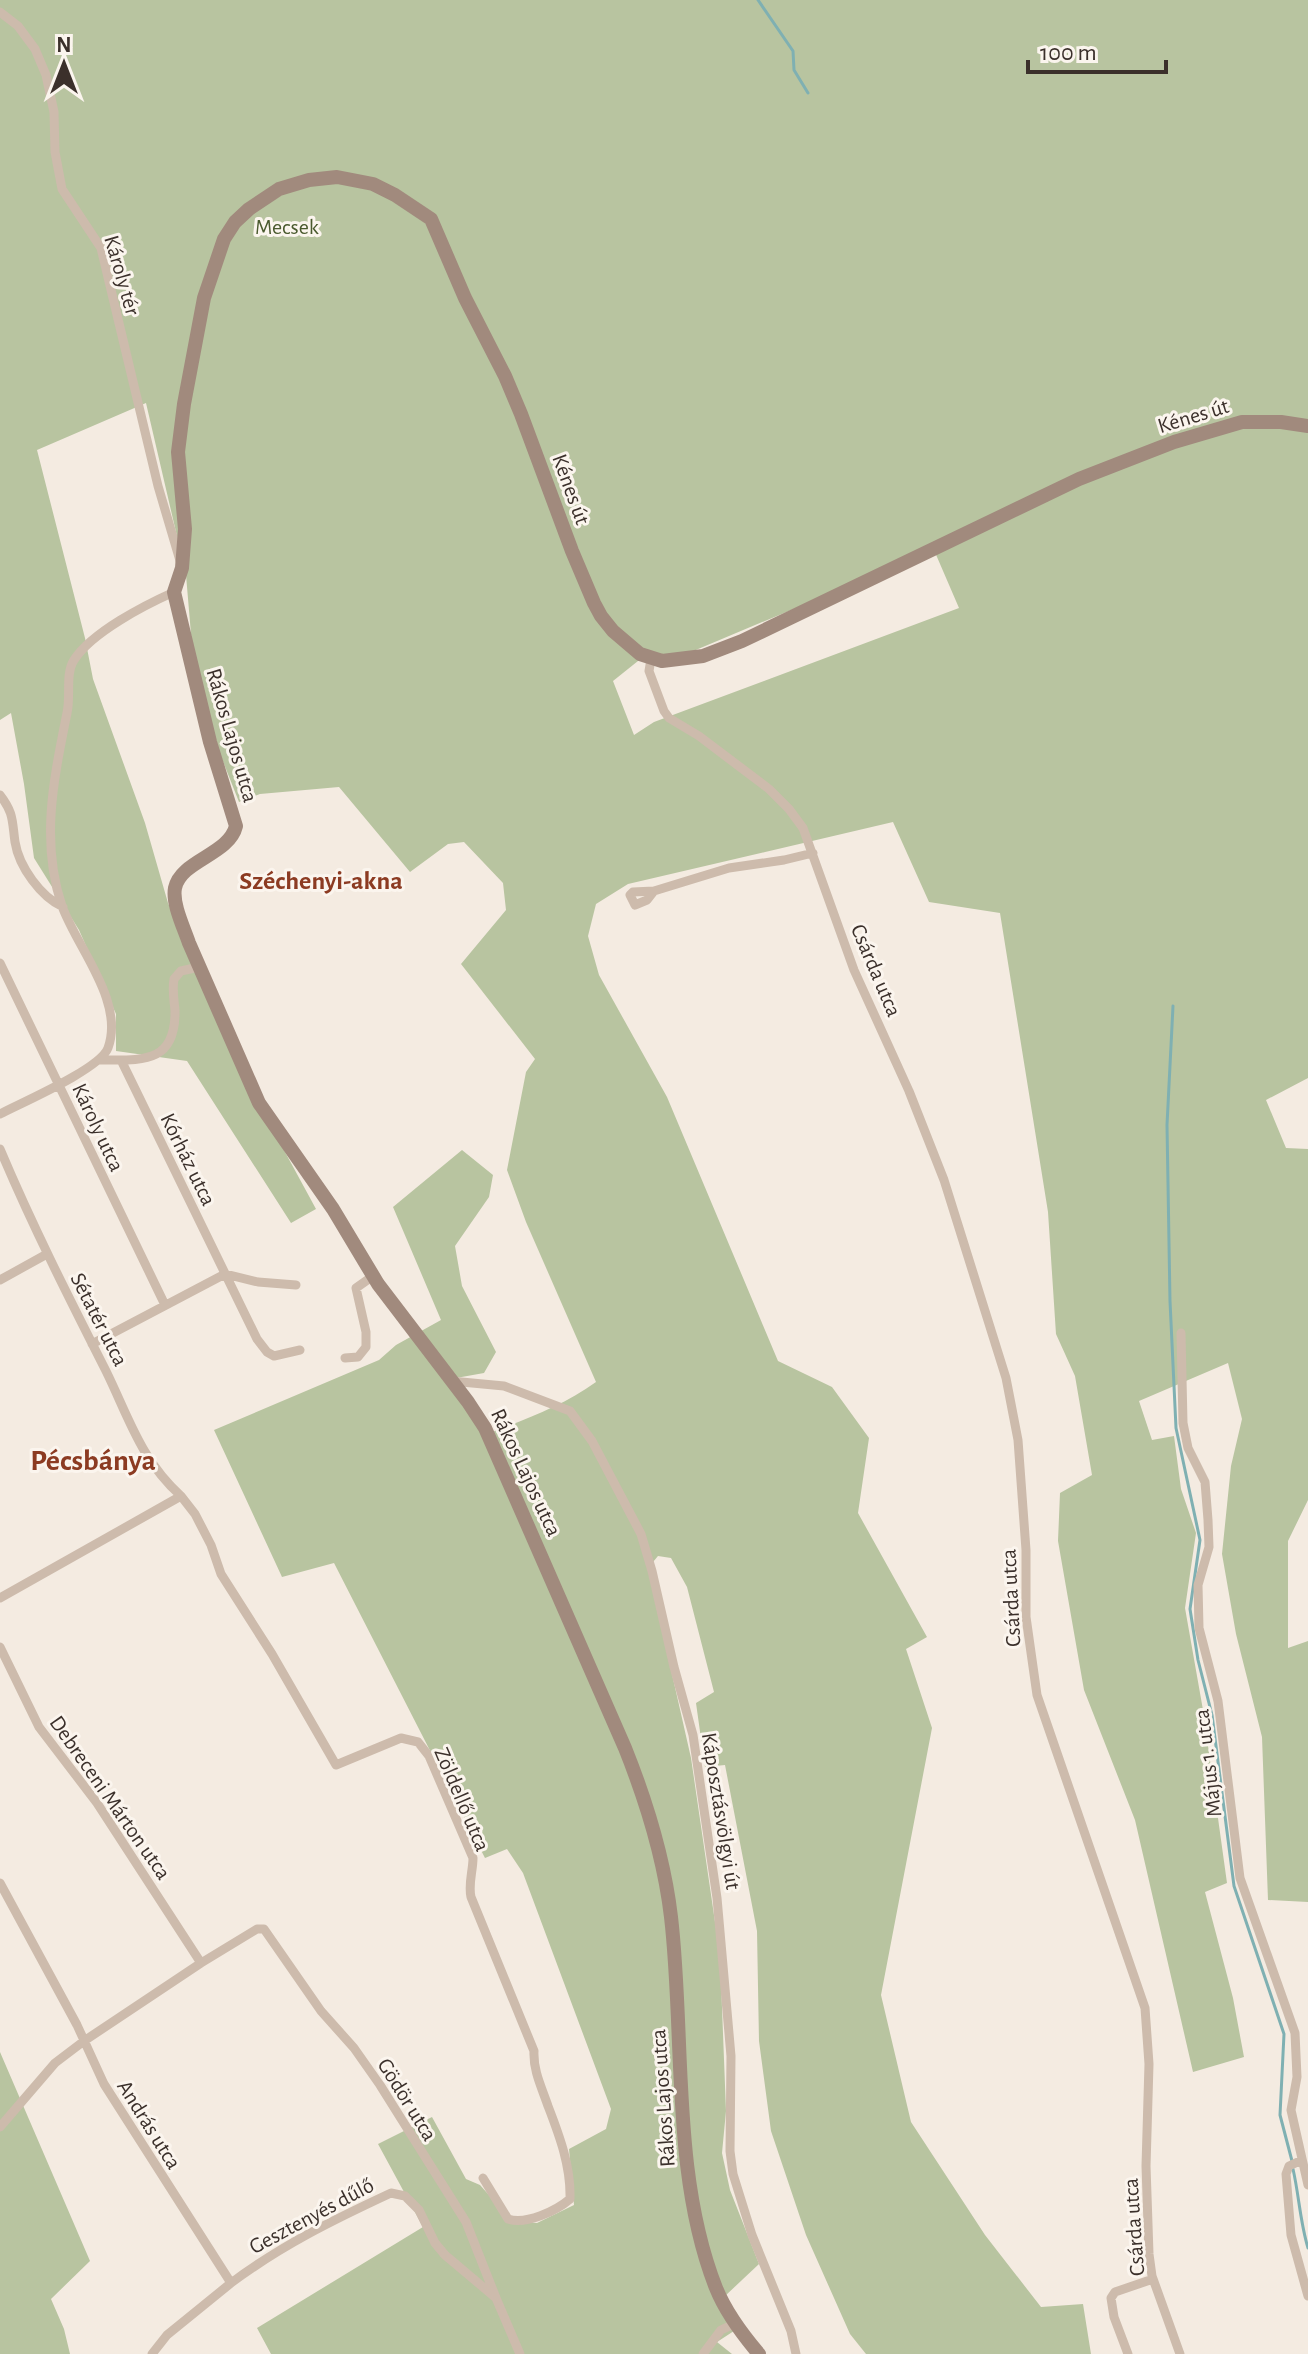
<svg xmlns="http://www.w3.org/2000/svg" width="1308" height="2354" viewBox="0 0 1308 2354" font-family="'Alegreya Sans',sans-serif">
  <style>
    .green { fill: #b8c4a0; fill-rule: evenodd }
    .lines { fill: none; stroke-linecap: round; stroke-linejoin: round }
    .stream { stroke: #7fb0b2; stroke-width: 3 }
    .street { stroke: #cdbbac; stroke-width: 9 }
    .secondary { stroke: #a18a7d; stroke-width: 14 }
    .labels { text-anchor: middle; stroke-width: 6; stroke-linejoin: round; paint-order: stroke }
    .park-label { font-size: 22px; fill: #4a5a2e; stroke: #fbf5ee }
    .street-label { font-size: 22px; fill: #3b302b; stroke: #fbf5ee }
    .quarter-label { font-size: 26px; font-weight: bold; fill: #8c3b22; stroke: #fbf5ee }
    .district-label { font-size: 30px; font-weight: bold; fill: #8c3b22; stroke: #fbf5ee }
  </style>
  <rect width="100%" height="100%" fill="#f4ebe1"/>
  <!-- green -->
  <path class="green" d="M0 0H1308V1078L1266 1100 1286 1148 1308 1149V1500L1288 1541V1648L1308 1641V1902L1268 1900 1262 1737 1236 1634 1222 1554 1231 1466 1242 1419 1228 1363 1139 1401 1152 1440 1174 1436 1181 1489 1196 1533 1185 1608 1203 1710 1227 1883 1205 1892 1233 1998 1244 2057 1193 2072 1135 1820 1084 1690 1058 1541 1060 1493 1092 1475 1075 1376 1056 1334 1048 1212 1000 913 929 902 893 822 628 884 596 904 588 936 599 975 667 1097 778 1361 832 1387 869 1438 858 1513 927 1637 906 1649 932 1728 881 1995 911 2122 985 2235 1041 2307 1083 2304 1091 2354H866L850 2334 806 2235 771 2131 759 2041 757 1931 725 1765 705 1767 696 1703 714 1692 687 1587 671 1558 658 1556 648 1568 691 1758 720 1956 726 2111 722 2153 730 2190 759 2264 725 2296 737 2329 717 2342 732 2354H271L257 2328 423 2227 378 2144 432 2117 466 2179 480 2185 512 2221 537 2223 574 2205 569 2149 606 2129 611 2109 523 1873 507 1849 485 1858 334 1563 282 1577 214 1430 379 1360 396 1345 441 1320 393 1207 462 1150 493 1175 489 1197 455 1246 462 1286 496 1352 484 1373 456 1378 492 1432C529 1418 564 1405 596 1382L526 1222 507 1170 526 1072 535 1059 461 964 506 910 503 883 464 842 448 844 410 872 339 787 260 794 239 802 196 693 186 575 146 403 37 450 85 638 93 679 145 823 168 903 229 1049 316 1209 291 1223 187 1061 116 1051V1014L79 930 34 858 24 784 11 713 0 720ZM934 550 959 608 654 722 634 735 613 681 638 661 691 652Z
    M0 2052 90 2261 51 2299 64 2329 70 2354H0Z"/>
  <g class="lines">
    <!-- stream -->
    <path class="stream" d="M758 0 793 51 794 70 808 93
      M1173 1006 1167 1125 1170 1301 1176 1428 1200 1540 1190 1609 1198 1660 1212 1715 1234 1886 1284 2034 1280 2115 1292 2161
      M1293 2169C1299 2195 1300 2222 1308 2248"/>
    <!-- street -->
    <path class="street" d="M0 12 18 26 35 49 46 75 54 112 55 152 62 189 101 248 158 486 181 564
      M651 659 649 671 664 711 669 718 699 736 769 789 789 809 803 828 854 970 909 1091 944 1180 1006 1378 1018 1440 1026 1550V1617L1037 1695 1145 2008 1149 2064 1146 2166 1149 2254 1152 2276 1180 2354
      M0 795C14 813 12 821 15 842 19 867 41 897 63 907
      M654 891 647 900 635 905 630 895 633 892 654 891 729 868 784 860 813 853
      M0 963 165 1305
      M101 1060C142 1060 176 1064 175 1010 174 1000 172 990 174 979L181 971 199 967
      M121 1060 257 1339 267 1352 274 1356 300 1350
      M0 1114C23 1102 100 1069 108 1048 125 1001 77 948 62 906 40 841 54 778 67 713 71 696 65 674 74 660 92 632 145 605 174 592
      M0 1149C32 1225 69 1298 106 1371 129 1418 141 1460 181 1496
      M0 1280 47 1254
      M1181 1333 1183 1423 1188 1448 1205 1482 1208 1520 1209 1547 1198 1585 1199 1628 1218 1701 1240 1878 1295 2033 1297 2077 1291 2110 1308 2185
      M92 1344 225 1274 258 1282 296 1285
      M345 1358 358 1357 366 1347V1332L356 1288 373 1276
      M451 1381 504 1386 570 1411 592 1441 641 1534 652 1571 674 1667 693 1735 717 1898 731 2056 730 2151 733 2174 752 2235 791 2331 796 2354
      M0 1598 181 1496 195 1514 211 1545 221 1574 272 1654 336 1765 401 1738 418 1742 429 1756 473 1858C473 1871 468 1884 471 1897L534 2051C533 2071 542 2088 548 2106 560 2137 571 2167 570 2199 556 2211 526 2225 508 2219L483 2178
      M0 1647 39 1727 97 1803 201 1963
      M0 1883 77 2025 104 2084 231 2283 167 2335 152 2354
      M0 2127 55 2063 84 2041 201 1963 257 1929H264L321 2011 354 2048 380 2085 466 2222 496 2298
      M1302 2160 1289 2166 1286 2174 1291 2235 1308 2296
      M231 2283C282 2245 333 2220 391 2193L405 2196 419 2210 435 2243 445 2255 496 2298 520 2354
      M703 2354 721 2330 734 2324
      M1128 2354 1114 2317 1111 2298 1115 2292 1153 2279"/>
    <!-- secondary -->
    <path class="secondary" d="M759 2354C742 2334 726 2313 716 2288 671 2174 685 2037 671 1917 664 1857 647 1803 625 1748L485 1428 468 1402 378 1284 333 1209 259 1103 189 943C184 928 172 904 175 888 181 860 229 855 236 826L210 742 174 592 182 568 185 529 178 452 184 404 204 298 224 239 235 222 249 209 279 189 309 180 337 177 373 184 395 195 431 219 465 298 505 376 521 414 572 551 594 603 601 616 613 631 640 654 662 661 703 656 742 641 1079 479 1174 442 1242 422H1281L1308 426"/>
  </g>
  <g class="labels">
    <!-- park labels -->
    <g class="park-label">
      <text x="287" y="234">Mecsek</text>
    </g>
    <!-- street labels -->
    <g class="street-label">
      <text transform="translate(123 275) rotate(74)" y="8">Károly tér</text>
      <text transform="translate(1193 415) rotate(-17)" y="8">Kénes út</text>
      <text transform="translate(572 489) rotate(70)" y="8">Kénes út</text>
      <text transform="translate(233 735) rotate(74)" y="8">Rákos Lajos utca</text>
      <text transform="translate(877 970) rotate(67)" y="8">Csárda utca</text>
      <text transform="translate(99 1127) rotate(65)" y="8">Károly utca</text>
      <text transform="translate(189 1159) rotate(64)" y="8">Kórház utca</text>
      <text transform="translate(100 1319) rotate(63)" y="8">Sétatér utca</text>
      <text transform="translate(527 1472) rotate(65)" y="8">Rákos Lajos utca</text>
      <text transform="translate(1010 1598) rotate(-93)" y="8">Csárda utca</text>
      <text transform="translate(1207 1763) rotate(-97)" y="8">Május 1. utca</text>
      <text transform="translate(111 1797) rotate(55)" y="8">Debreceni Márton utca</text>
      <text transform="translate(463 1799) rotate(67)" y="8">Zöldellő utca</text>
      <text transform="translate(722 1811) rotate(81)" y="8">Káposztásvölgyi út</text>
      <text transform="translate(662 2098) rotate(-94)" y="8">Rákos Lajos utca</text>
      <text transform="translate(408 2099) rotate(58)" y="8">Gödör utca</text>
      <text transform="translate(150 2124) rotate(58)" y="8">András utca</text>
      <text transform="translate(311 2215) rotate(-28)" y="8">Gesztenyés dűlő</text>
      <text transform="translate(1133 2227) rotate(-94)" y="8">Csárda utca</text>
    </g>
    <!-- quarter labels -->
    <g class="quarter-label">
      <text x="321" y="889">Széchenyi-akna</text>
    </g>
    <!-- district labels -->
    <g class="district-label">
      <text x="93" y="1470">Pécsbánya</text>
    </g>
  </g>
  <!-- north arrow -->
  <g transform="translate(64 64)" stroke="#fbf5ee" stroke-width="6" paint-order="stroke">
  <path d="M0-6L14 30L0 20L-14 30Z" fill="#3b302b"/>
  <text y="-12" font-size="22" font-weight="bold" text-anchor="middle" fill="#3b302b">N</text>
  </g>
  <!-- scale -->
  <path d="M1028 60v12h138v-12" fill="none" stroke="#3b302b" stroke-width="4"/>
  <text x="1040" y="60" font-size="24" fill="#3b302b" stroke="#fbf5ee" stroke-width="6" paint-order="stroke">100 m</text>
</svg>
